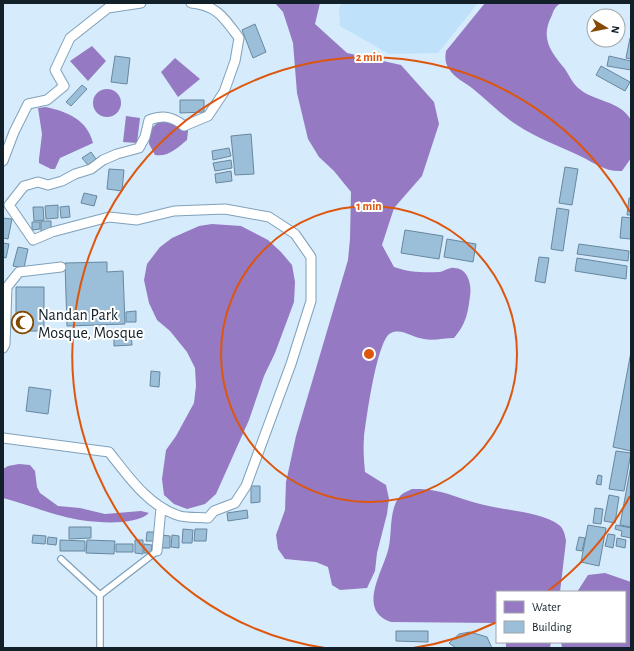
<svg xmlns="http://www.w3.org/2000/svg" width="634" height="651" viewBox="0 0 634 651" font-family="'Alegreya Sans',sans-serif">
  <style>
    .built { fill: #bfe1fa }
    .water { fill: #9579c2 }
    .building { fill: #9cbfd9; stroke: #66879f }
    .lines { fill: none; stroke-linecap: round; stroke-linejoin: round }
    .service-casing { stroke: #7fa1ba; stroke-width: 8 }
    .pedestrian-casing { stroke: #7fa1ba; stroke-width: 11 }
    .service { stroke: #fff; stroke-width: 5.5 }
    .pedestrian { stroke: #fff; stroke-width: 9 }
    .ring { fill: none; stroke: #dd560d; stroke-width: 2 }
    .labels { text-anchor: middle; stroke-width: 4; stroke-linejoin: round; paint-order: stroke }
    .poi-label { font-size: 16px; fill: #122029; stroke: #fff; text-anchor: start }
    .centre { fill: #dd560d; stroke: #fff; stroke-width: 2 }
    .ring-label { font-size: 12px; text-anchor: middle; font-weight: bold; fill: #dd560d; stroke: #fff; stroke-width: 4; stroke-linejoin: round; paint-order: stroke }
  </style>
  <rect width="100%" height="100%" fill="#d6ebfc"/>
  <!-- built -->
  <path class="built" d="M342 3H478L438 53 389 54 340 26 339 8Z"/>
  <!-- water -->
  <path class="water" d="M275 3H320L315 24 347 53 401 65 434 102 439 124 422 176 394 208 382 245 394 267C408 272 424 273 439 272 444 272 449 267 454 268 468 268 472 285 470 296 468 313 466 324 454 338 445 338 433 341 424 339 413 338 402 328 391 333 377 338 366 421 364 438 363 449 364 461 365 472L386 485 389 499 387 514 377 553 375 571 367 588 340 590 332 585 328 567 316 562 285 559 278 549 276 535 285 510 286 482 296 436 348 260 350 239 351 192 334 171 319 157 308 139 297 93 293 43 283 12Z
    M485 3H561C556 6 554 9 552 15 540 38 550 51 565 69 569 75 572 82 577 87 593 102 620 100 631 120V158L622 171C605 172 595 163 580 156 559 146 537 138 517 125 501 115 487 100 472 88 464 82 455 78 449 69 445 63 445 58 446 51Z
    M92 46 106 61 88 81 70 61Z
    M175 58 200 79 178 97 161 72Z
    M93 103a14 14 0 1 1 28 0a14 14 0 1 1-28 0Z
    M46 107C67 112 87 119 93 143L60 158 55 169H51L39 163V159L42 134 38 108Z
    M126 116 140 118 137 143 123 142Z
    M159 121 184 126 188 131 187 140C177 148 169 157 155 155L149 144V131Z
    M212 224 241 226 268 240 281 252 292 265 295 282 294 302 275 353 264 376 249 420 216 494 205 504 187 509 174 504 164 495 162 479 166 450 176 436 194 403 196 386 195 368 187 352 170 331 157 320 149 303 144 280 147 264 160 247 172 238 199 226Z
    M19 464 30 465 35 471 37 487 40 493 58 506 80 508 105 514 141 511 149 513C133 528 82 522 62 516 42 511 23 503 3 498V469L8 466Z
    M412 489C440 488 454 497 480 504 501 510 543 512 559 525 564 529 565 535 566 541L560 592H497V623L391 622C355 610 385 569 389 546 392 532 389 507 401 495 403 493 408 491 412 489Z
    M605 573 631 582V648H562L561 642H625V592H577L588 575Z
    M506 642H551L550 648H506Z"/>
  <!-- building -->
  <path class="building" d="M255 24 266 52 253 58 242 30Z
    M630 38H631V59L626 58Z
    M115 56 130 58 127 84 111 82Z
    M609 56 631 61V70L607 66Z
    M601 66 630 82 625 91 596 75Z
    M82 85 87 89 71 106 66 102Z
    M180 100H204V112L180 113Z
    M251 134 254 174 235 175 231 136Z
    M229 148 231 156 213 160 212 151Z
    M91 152 96 159 88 165 82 158Z
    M231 160 232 168 215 171 213 163Z
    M565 167 578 169 572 205 559 203Z
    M109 169 124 170 122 191 107 189Z
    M231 171 232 181 216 183 215 174Z
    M84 193 97 196 94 206 81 203Z
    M629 198H631V215H627Z
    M58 205V218L46 219 45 206Z
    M69 206 70 217 61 218 60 207Z
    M33 207H43L44 220 34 221Z
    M557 208 569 210 563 251 551 249Z
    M622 217 631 218V239L620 238Z
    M3 218 12 219 8 239 3 238Z
    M41 221H51V230L41 231Z
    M32 222H40V229L32 230Z
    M405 230 443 236 439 259 401 253Z
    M447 239 476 244 473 262 444 257Z
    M3 243 9 244 6 258 3 257Z
    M579 244 629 251 628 261 577 254Z
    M18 247 28 249 24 268 13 266Z
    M539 257 549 258 545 283 535 281Z
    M577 258 627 266 626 279 575 271Z
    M107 262V272L123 271 125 324 67 326 65 263Z
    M16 287H44V331H16Z
    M136 311V322H126V312Z
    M131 334 132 345 114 346V335Z
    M631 352V451L613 447Z
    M151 371 160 372 159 387 150 386Z
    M29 387 51 390 48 414 26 411Z
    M616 451 631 453 624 491 609 489Z
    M631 465V527L620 525Z
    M598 475 602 476 601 485 596 484Z
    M251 486H260V502L251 503Z
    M609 495 619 497 615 523 604 521Z
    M595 508 603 509 601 524 593 523Z
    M247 510 248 518 228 521 227 513Z
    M588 525 606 528 599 566 581 562Z
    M616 525 631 528V538L621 536 622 531 615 529Z
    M69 527H91V538L69 539Z
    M183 529 193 530 192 543H182Z
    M195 529H207L206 541H194Z
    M147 532H155V541H146Z
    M608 534 615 535 613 548 605 546Z
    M33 535 46 536 45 544 32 543Z
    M160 535 170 536V548H159Z
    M172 535 179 536V548L171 547Z
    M48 537 57 538 56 545 47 544Z
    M579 537 585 538 582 551 576 550Z
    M617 538 626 540 625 548 616 546Z
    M60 540 85 541V551H60Z
    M87 540 115 541 114 554 86 553Z
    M135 540H143V554L135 553Z
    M116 544H133V552H116Z
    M144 544 152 545 151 553H144Z
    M396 631H428V642L396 641Z
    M470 632 487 637 492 648H456L449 643 459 634Z"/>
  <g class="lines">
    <defs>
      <path id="service" d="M61 559 100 595
        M100 648V595L157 551"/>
      <path id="pedestrian" d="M3 161 14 132 28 104 47 100 64 86 55 70 70 38 108 8 141 3
        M3 348 5 344 7 287 19 272 61 267
        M3 438 109 452C128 476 149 507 180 516 188 518 199 517 208 518L214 511 235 503 246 486 291 364 311 301V257L295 234 269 217 225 209 174 211 137 220 109 217 52 232 33 240 9 205 24 186 38 182 48 185 62 181 75 174 91 169 103 160 117 154 139 148 145 137 149 120C163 115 172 116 184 126L208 116 224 92 235 61 239 38C225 19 217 5 191 3
        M157 551 161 508"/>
    </defs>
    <!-- service casing -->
    <use href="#service" class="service-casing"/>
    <!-- pedestrian casing -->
    <use href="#pedestrian" class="pedestrian-casing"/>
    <!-- service -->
    <use href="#service" class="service"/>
    <!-- pedestrian -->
    <use href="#pedestrian" class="pedestrian"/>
  </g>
  <!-- distance rings -->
  <g class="ring">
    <circle cx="369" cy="354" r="148"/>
    <path d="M630 496A297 297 0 0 1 548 591M497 622A297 297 0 0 1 413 648M325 648A297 297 0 1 1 630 212"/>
  </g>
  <!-- icons -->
  <defs>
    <symbol id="mosque-ring" viewBox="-11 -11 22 22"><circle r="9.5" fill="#fff" stroke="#854902" stroke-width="1.5"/><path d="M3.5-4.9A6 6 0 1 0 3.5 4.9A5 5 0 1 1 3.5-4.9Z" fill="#854902"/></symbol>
  </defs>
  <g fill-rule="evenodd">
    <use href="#mosque-ring" x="10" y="310" width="25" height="25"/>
  </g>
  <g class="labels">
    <!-- poi labels -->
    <g class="poi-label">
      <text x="38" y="320">Nandan Park<tspan x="38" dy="18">Mosque, Mosque</tspan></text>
    </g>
  </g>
  <circle cx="369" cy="354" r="6" class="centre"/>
  <g class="ring-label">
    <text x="369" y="61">2 min</text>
    <text x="369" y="210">1 min</text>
  </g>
  <!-- border -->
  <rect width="634" height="651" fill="none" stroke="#122029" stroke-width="8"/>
  <!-- legend -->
  <rect x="496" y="591" width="130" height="52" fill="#ffffff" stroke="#a0a6a9"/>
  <rect x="504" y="601" width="20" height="12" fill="#9579c2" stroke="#a0a6a9"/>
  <text x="532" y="611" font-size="12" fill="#122029">Water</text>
  <rect x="504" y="621" width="20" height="12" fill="#9cbfd9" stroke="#a0a6a9"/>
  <text x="532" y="631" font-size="12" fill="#122029">Building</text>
  <!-- north arrow -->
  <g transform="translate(606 28) rotate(100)"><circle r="19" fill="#ffffff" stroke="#a0a6a9"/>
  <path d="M0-3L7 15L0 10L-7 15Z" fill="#854902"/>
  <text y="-6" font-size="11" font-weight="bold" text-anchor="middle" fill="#122029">N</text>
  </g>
</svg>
